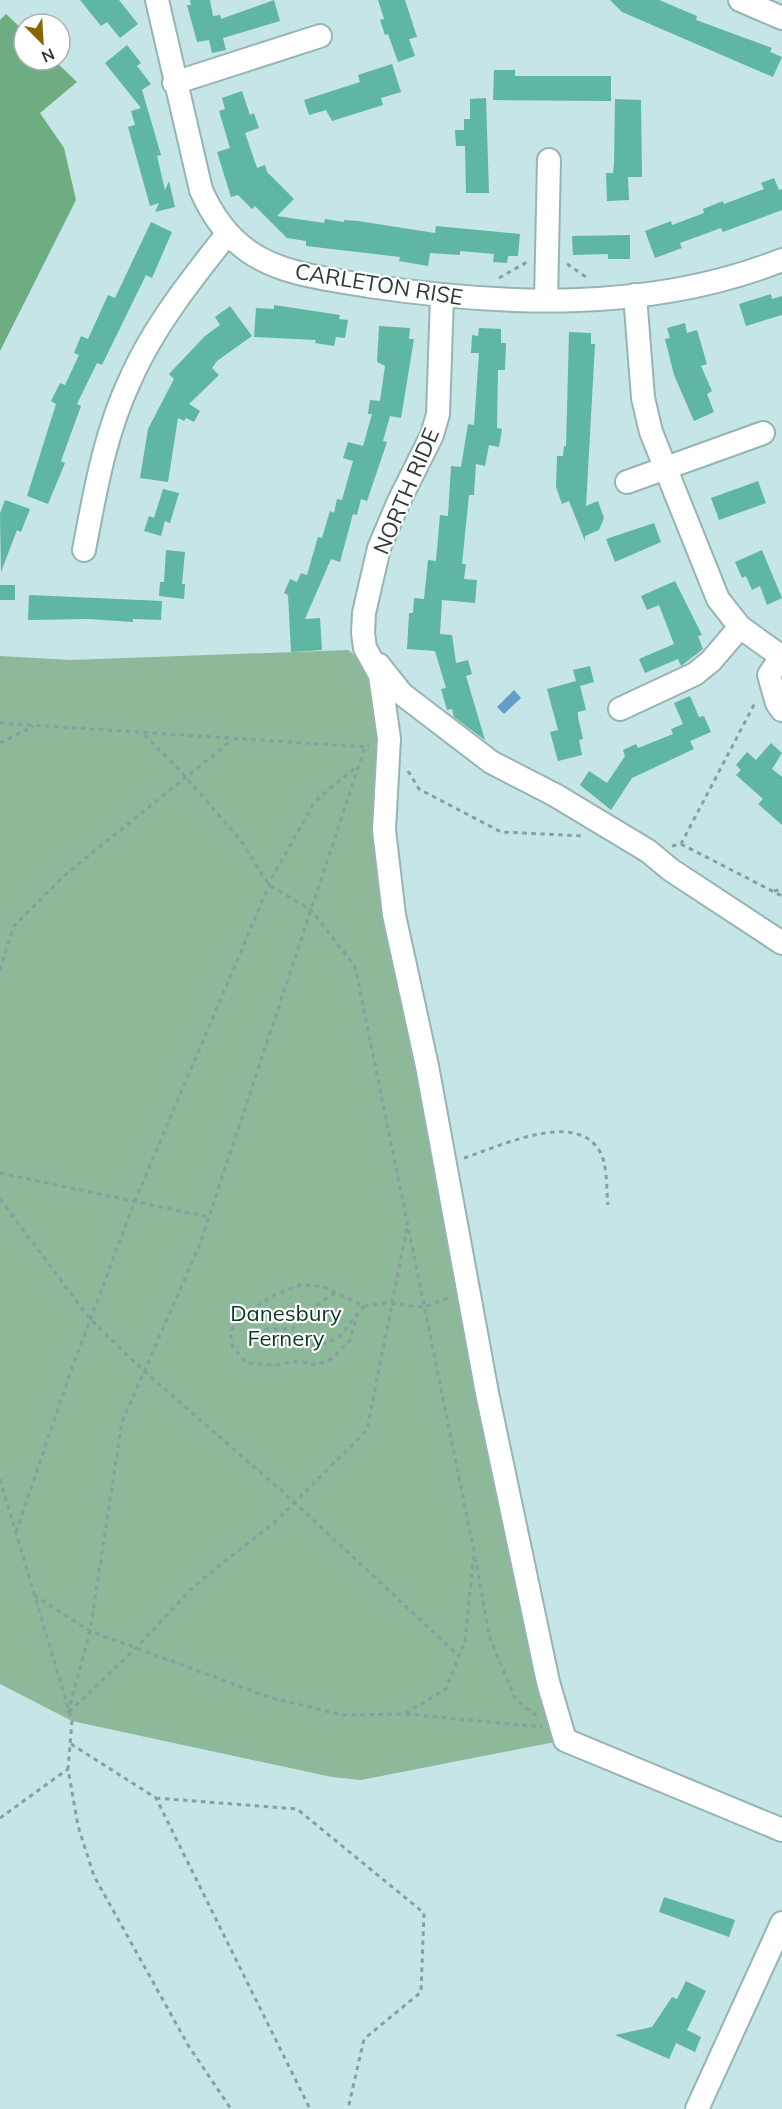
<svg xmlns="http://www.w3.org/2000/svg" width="782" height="2109" viewBox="0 0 782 2109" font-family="Mulish,sans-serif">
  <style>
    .green { fill: #8db89a }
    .forest { fill: #6ead82 }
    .water { fill: #649dca }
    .building { fill: #5fb6a1 }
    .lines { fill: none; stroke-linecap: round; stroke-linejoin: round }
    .minor-casing { stroke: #96b4b5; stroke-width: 26 }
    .path { stroke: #889fa0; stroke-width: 3; stroke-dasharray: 4.5 4.5; stroke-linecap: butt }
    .minor { stroke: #fff; stroke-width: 22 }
    .labels { text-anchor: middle; stroke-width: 4.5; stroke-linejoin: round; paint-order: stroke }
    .street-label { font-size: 22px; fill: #2d3939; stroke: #fff }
    .park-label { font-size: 22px; fill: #083b1f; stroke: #fff }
  </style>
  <rect width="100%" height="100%" fill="#c6e5e6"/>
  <!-- green -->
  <path class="green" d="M348 650 380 675 384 830 565 1740 361 1780 332 1777 72 1721 0 1684V656L70 660Z"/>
  <!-- forest -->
  <path class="forest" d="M6 14 24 31V60H54L77 82 40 113 64 148 76 200 0 351V20Z"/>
  <!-- water -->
  <path class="water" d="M514 690 521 698 504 714 497 707Z"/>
  <!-- building -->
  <path class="building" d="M80 0H119L138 24 120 38 107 22 101 26Z
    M190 0H210L213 16 220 15 221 19 274 0 280 21 223 38 226 50 212 53 209 40 197 42 187 5H191Z
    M378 0H405L417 37 409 39 415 56 398 62 388 34 385 35 380 20 384 19Z
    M610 0H659L697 16 696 20 772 48 770 52 782 57 773 77 622 12Z
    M127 45 141 63 137 66 151 84 142 90 161 155 157 156 165 190 169 181 175 207 155 212 159 203 150 206 128 127 135 125 131 111 141 108 105 63Z
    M392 64 401 92 381 98 383 105 332 121 326 110 309 115 304 100 360 82 358 75Z
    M494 70H515V76H611V101L493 100Z
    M242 91 250 115 254 113 259 128 245 133 257 168 265 165 267 172 294 199 277 216 324 223 325 219 344 222V220L358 221 435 233 436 226 520 234 518 256H508L507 263 493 262 494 254 460 251V255L430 253 428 266 399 261 400 257 306 246V241L287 238 255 206 252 209 238 195 231 197 217 152 230 148 219 111 225 109 222 98Z
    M486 98 489 193H466L465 146H456L455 130H464V119H470V99Z
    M615 99 641 100 642 177H628L629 200 607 201 606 173H613L614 163Z
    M774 178 779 190 782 189V210L723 232 721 228 680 243 682 248 655 258 645 231 671 221 672 225 704 213 703 209 723 201 724 204 764 189 761 183Z
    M151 222 172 232 152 278 146 275 102 365 97 363 77 404 81 406 61 461 65 463 48 504 27 496 56 404 51 401 60 383 65 385 79 355 74 353 81 336 88 339 108 295 115 298Z
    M630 235V259H608V254L573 255 572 236Z
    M771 294 772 299 782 296V315L746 326 739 304Z
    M274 305 340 315 339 319 348 320 345 338 336 337 334 346 315 343 316 340 254 337 256 308 274 309Z
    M230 306 252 336 217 361 212 368 219 375 189 404 200 411 194 422 186 418 184 421 178 418 168 482 140 478 148 429 174 379 169 374 205 336 220 325 215 317Z
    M685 323 687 333 697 330 707 364 701 366 712 391 707 394 714 412 694 421 674 375 665 339 670 338 667 328Z
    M379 326 410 328 409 339H414L401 418 390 416 383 441 387 442 367 501 361 499 357 515 353 514 340 562 331 559 305 619 320 618 322 650 291 652 288 595 284 593 290 579 297 582 301 573 307 575 318 537 322 538 330 511 334 513 337 499 342 500 353 461 343 458 348 442 363 446 372 414H368L370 400 380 401 385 366 377 362Z
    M479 328 501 329V343H506L505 370H498L497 428 502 429 499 447 489 445 485 466 476 464 474 495H469L462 564H466L464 579 477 580 475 603 442 600 440 634 452 635 456 663 468 660 472 674 466 676 485 740 454 717 452 709 447 710 441 689 446 688 435 651 407 649 409 613H413L414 598 424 599 428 560 436 561 440 515 448 516 451 466 461 467 468 424 474 425 479 353H471L472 335 478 336Z
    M569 332 591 333V344H595L586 506 598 501 604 518 599 530 585 536V541L569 501 562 504 556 487 557 456H563L564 446H566Z
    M758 481 766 503 719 520 711 498Z
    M163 489 179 493 170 523 165 521 161 536 144 531 149 516 154 518Z
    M5 500 30 509 21 532 17 530 1 572 0 513Z
    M654 523 661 542 615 562 606 539Z
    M166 550 185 552 182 584H185L184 599 159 596 160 582H164Z
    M762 550 782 598 767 605 760 586 752 590 746 576 742 578 735 562Z
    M675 581 702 635 698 636 703 649 681 666 678 659 645 673 639 659 674 644 659 605 647 610 641 596Z
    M0 585H15V600H0Z
    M29 595 162 601 161 620 133 619V622L88 619 28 620Z
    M590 666 594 682 580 686 586 710 578 712V717L583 739 579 740 582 755 558 761 550 732 558 730 547 689 576 681 573 670Z
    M690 696 699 717 704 716 711 732 690 741 694 749 632 778 611 810 580 785 589 771 607 783 625 756 623 750 636 744 638 748 673 734 671 729 683 724 674 703Z
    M771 743 782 753 772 769 782 777V825L758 804 763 799 736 775 741 770 736 765 747 752 756 760Z
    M664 1897 735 1920 729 1937 659 1912Z
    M686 1981 706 1991 687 2030 701 2037 695 2052 676 2043 669 2059 615 2035 652 2027 672 1997 677 1999Z"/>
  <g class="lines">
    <defs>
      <path id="minor" d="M157 0 201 190C211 213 227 236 248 251 282 275 329 279 369 286 505 306 652 312 782 260
        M740 0 782 18
        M174 83 320 36
        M635 295 643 398 651 432 718 599 740 627 782 657
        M442 297 438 414 432 435 399 501 379 548 364 613 363 633 365 648 380 675 389 739 384 830 394 915 427 1066 487 1393 548 1682 565 1740 782 1830
        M546 300 549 160
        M627 482 763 433
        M84 550C95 492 105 432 131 378 154 326 193 277 228 233
        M781 657 769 675 777 703 782 710
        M379 665 402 694 491 762 555 795 648 851 671 870 782 943
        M620 709 695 674 711 661 740 627
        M697 2109 782 1923"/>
    </defs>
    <!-- minor casing -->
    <use href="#minor" class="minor-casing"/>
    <!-- path -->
    <path class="path" d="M567 264 589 279
      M499 278 527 262
      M0 723 365 747
      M0 743 34 726
      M408 771 419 789 501 832 584 836
      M681 844 782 896
      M672 846 681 844 756 701
      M774 891 782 889
      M0 970 14 926 66 874 232 740
      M464 1158C498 1147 574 1110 599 1150 608 1164 606 1189 608 1205
      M0 1173 209 1217
      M0 1199 90 1319 144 1371 291 1499 459 1656
      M335 1293 301 1316 300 1323 292 1329H263V1335C283 1344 319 1351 338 1337 345 1331 351 1321 357 1314
      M364 1306 358 1313 350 1340 333 1358 316 1365 300 1361 275 1365 247 1363 233 1348 230 1331 247 1313 274 1295 300 1285 322 1286 364 1306 385 1303 424 1307 449 1298
      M0 1479 72 1721 68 1769 78 1826 94 1876 188 2045 231 2109
      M16 1532 72 1368 134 1203 273 876 315 801 356 767
      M475 1557 490 1638 515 1699 537 1716
      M34 1595 90 1631 269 1697 342 1715 404 1714 446 1689 465 1641 474 1551 355 966 311 910 269 885 239 838 175 765 141 732
      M69 1712 136 1648 195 1585 276 1521 367 1430 407 1227
      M68 1713 90 1631 122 1422 200 1244 365 747 369 746
      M406 1714 542 1727
      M71 1744 156 1798 310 2109
      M156 1798 297 1809 424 1913 421 1992 364 2039 348 2109
      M0 1818 68 1769"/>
    <!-- minor -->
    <use href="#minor" class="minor"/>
  </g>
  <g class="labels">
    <!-- street labels -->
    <g class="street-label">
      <text transform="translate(379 284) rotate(9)" y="8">CARLETON RISE</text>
      <text transform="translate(406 491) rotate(-67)" y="8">NORTH RIDE</text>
    </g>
    <!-- park labels -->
    <g class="park-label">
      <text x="286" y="1321">Danesbury<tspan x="286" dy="25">Fernery</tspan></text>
    </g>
  </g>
  <!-- north arrow -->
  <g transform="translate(42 42) rotate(156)"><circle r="28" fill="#ffffff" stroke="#abb0b0" stroke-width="1.5"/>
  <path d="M0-4.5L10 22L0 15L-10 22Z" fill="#876702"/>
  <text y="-9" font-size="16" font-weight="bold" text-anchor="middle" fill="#2d3939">N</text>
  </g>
</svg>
